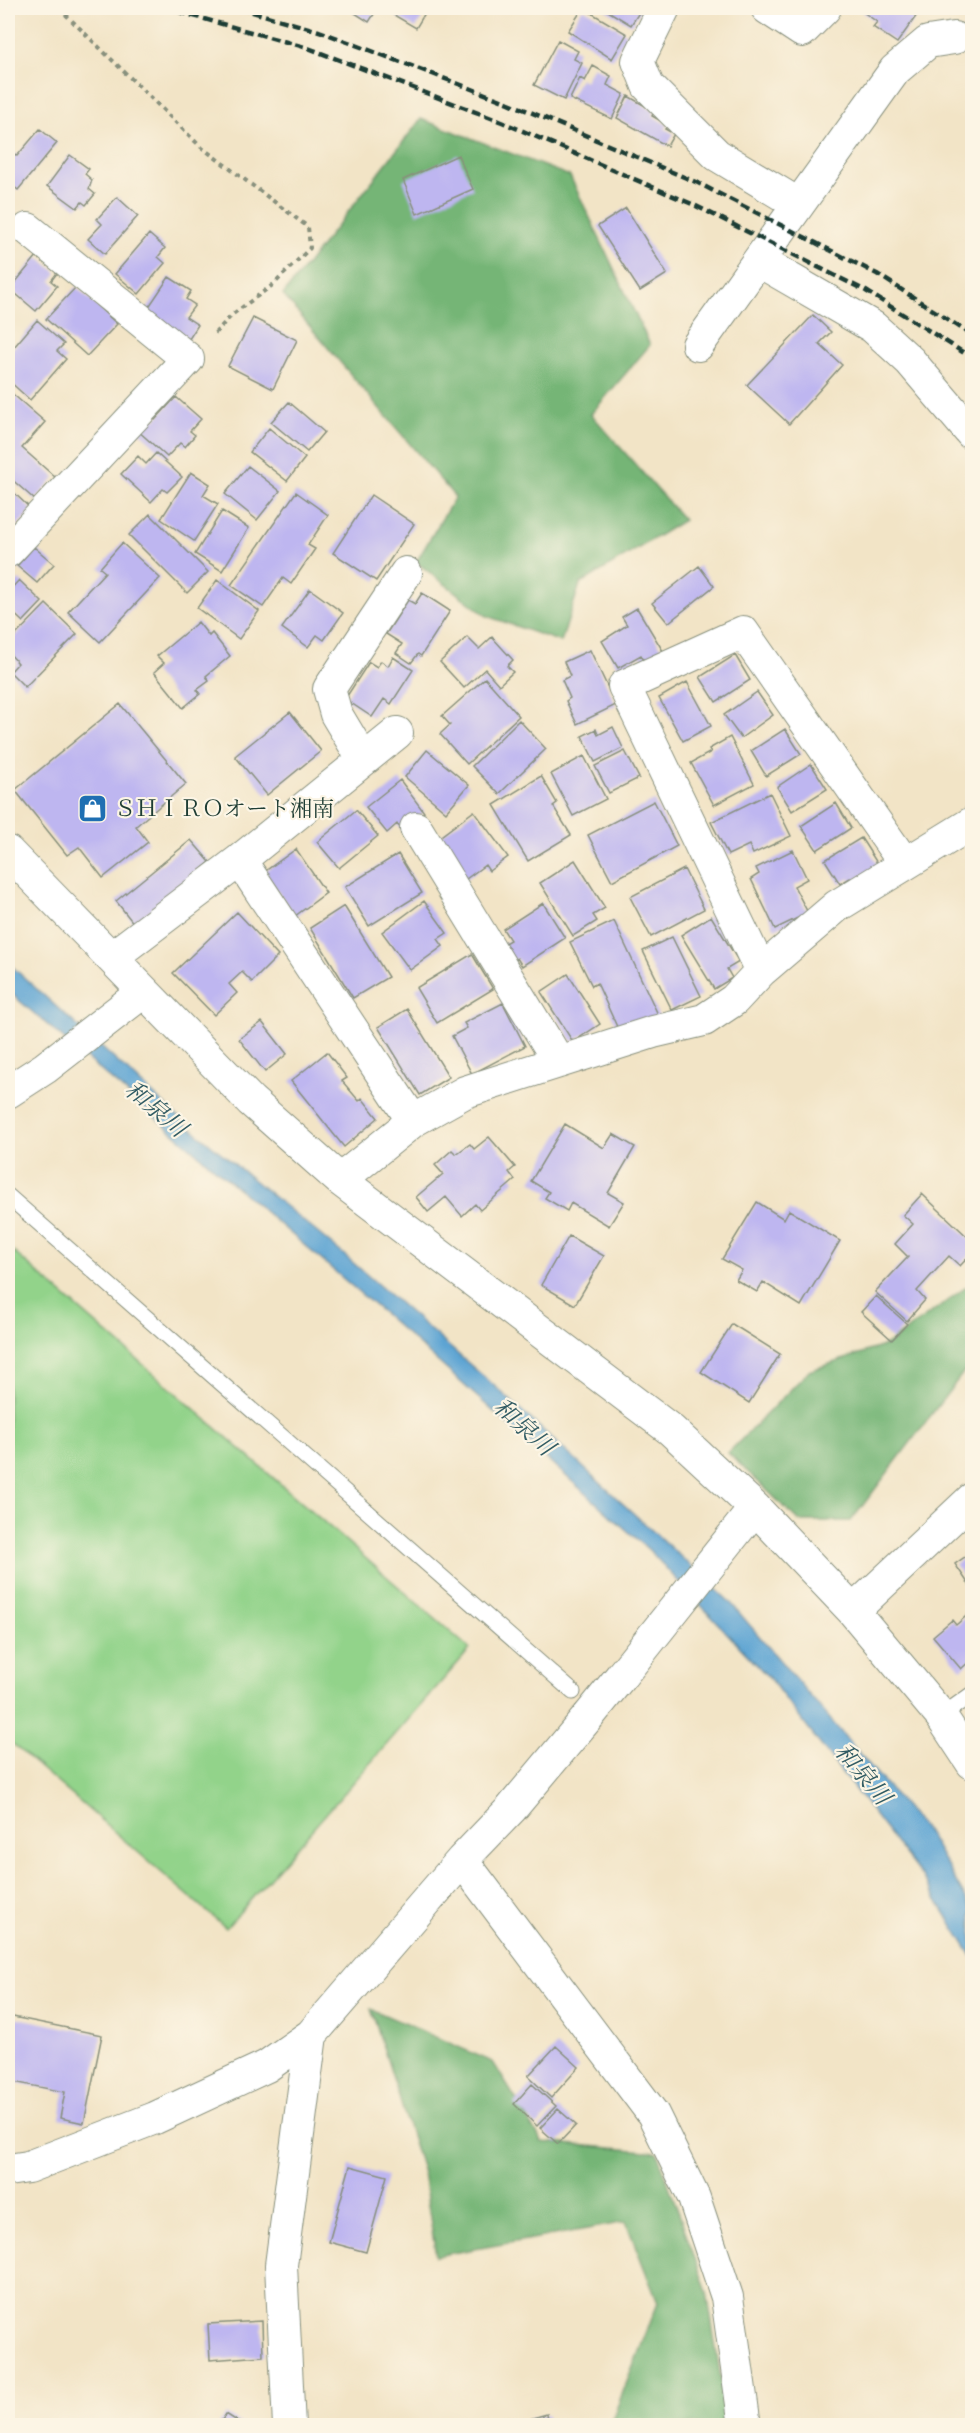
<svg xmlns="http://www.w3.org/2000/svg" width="980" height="2433" viewBox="0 0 980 2433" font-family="Vollkorn,'Noto Serif JP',serif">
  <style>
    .green { fill: #92d38a; stroke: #58885f; stroke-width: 1.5 }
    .forest { fill: #75b576; stroke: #4a7955; stroke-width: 1.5 }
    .water { fill: #5da4d3; stroke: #3e7084; stroke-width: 1.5 }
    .building { fill: #beb6f0 }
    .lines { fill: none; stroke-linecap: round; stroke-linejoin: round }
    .lane-casing { stroke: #88907d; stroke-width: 17 }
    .street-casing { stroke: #88907d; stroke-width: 34 }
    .path { stroke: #88907d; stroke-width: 4; stroke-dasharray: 4.5 4.5; stroke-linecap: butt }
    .lane { stroke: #fff; stroke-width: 15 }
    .street { stroke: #fff; stroke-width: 32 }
    .rail { stroke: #1f3d34; stroke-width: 4.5; stroke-dasharray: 9 4.5; stroke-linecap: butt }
    .street-bridge-casing { stroke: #88907d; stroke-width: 34; stroke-linecap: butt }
    .street-bridge { stroke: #fff; stroke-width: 32 }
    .labels { text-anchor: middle; stroke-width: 4.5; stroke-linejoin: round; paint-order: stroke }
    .poi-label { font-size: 22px; fill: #1f3d34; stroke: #fcf5e5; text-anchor: start }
    .water-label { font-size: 24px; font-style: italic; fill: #325c64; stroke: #fcf5e5 }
  </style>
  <rect width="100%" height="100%" fill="#fcf5e5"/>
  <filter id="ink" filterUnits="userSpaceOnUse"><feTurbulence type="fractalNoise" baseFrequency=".0167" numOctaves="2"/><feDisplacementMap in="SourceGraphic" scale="12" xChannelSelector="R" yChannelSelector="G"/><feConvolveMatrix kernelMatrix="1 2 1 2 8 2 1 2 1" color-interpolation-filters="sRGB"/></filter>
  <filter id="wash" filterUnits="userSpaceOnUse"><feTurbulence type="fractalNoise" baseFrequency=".008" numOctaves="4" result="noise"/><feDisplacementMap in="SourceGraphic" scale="24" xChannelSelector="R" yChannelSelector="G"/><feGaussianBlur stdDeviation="1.35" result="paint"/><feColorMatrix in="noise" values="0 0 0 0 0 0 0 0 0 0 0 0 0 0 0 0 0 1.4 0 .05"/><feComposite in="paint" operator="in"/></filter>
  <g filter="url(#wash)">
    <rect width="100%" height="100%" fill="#f2e4c6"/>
    <!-- green -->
    <path class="green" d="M8 1247 470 1649 226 1928 8 1740Z"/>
    <!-- forest -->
    <path class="forest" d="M421 119 570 176 650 345 591 414 684 520 580 584 561 642 487 616 416 562 455 497 283 295Z
      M972 1283V1361L851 1521H799L728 1453 809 1371 886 1345Z
      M371 2009 493 2062 542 2142 657 2152 707 2292 728 2425H610L658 2303 626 2222 436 2256 423 2173Z"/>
    <!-- water -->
    <path class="water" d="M8 963 185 1123 343 1254 499 1390 730 1602 929 1835 972 1909V1956L923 1878 770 1679 649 1550 381 1311 8 991Z"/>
    <g id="blocks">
      <!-- building -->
      <path class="building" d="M347 8H378L369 22Z
        M382 8H428L416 28Z
        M583 8 627 34 612 59 568 31Z
        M603 8H642L631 25Z
        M867 8H922L897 43 873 27 877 22 863 12Z
        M558 40 578 51 574 59 582 63 564 100 534 85Z
        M593 66 611 76 607 85 624 94 612 119 570 99 580 78 585 81Z
        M628 96 654 111 652 116 668 125 665 129 674 134 667 146 617 118Z
        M8 119 15 127 8 135Z
        M40 129 57 143 18 190 8 182V157L12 152 17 156Z
        M70 155 89 169 85 174 92 180 89 189 95 194 86 205 82 202 77 208 47 186Z
        M458 155 473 189 417 214 403 180Z
        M117 197 138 216 105 254 88 239 102 224 97 219Z
        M626 208 667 274 640 291 598 226Z
        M149 234 165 248 158 257 165 263 139 294 115 274Z
        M37 256 57 273 51 281 57 286 36 311 10 289Z
        M169 277 191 291 186 299 195 305 186 317 198 325 189 339 146 311Z
        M76 287 117 324 87 356 46 319Z
        M813 315 831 332 819 344 842 365 789 424 747 385Z
        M253 318 297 340 273 389 228 366Z
        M37 320 64 344 57 351 66 359 30 400 8 380V354Z
        M8 390 45 422 22 448 55 477 35 500 8 476Z
        M176 397 201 419 190 431 195 435 185 447 180 443 167 457 136 429 149 415 155 420Z
        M289 402 324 432 307 452 271 422Z
        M269 428 305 458 287 481 250 452Z
        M156 453 182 477 167 492 163 489 151 502 121 474 138 456 146 464Z
        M248 466 280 491 257 520 225 494Z
        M191 472 210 484 203 495 218 504 194 541 161 519Z
        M8 487 32 510 8 535Z
        M296 492 328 515 308 545 315 549 291 584 283 578 263 607 231 585Z
        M371 495 414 524 376 581 333 553Z
        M222 511 249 528 222 571 195 554Z
        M150 514 208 572 187 593 129 535Z
        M122 543 160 578 100 642 68 612 105 572 100 568Z
        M34 547 54 564 37 583 17 566Z
        M699 566 714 586 668 623 652 603Z
        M19 580 42 602 23 622 8 608V592Z
        M217 580 259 611 239 639 197 608Z
        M310 589 343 613 324 640 317 635 308 647 282 628Z
        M422 593 450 611 421 656 418 654 411 663 396 653 402 644 386 634 408 600 415 604Z
        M46 604 77 634 25 687 10 672 18 663 8 652V643Z
        M637 608 663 651 645 662 641 655 618 668 602 641 627 625 622 617Z
        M198 622 209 636 212 633 230 656 206 676 209 681 197 690 200 694 183 708 154 672 164 663 157 656Z
        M467 637 479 649 492 637 513 660 507 666 513 672 499 685 485 669 464 688 440 662Z
        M590 650 616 705 577 724 566 701 570 698 562 680 570 676 564 662Z
        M735 655 750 680 716 702 700 677Z
        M393 657 413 670 391 704 384 699 372 717 345 699 369 662 377 667 381 661 388 666Z
        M485 678 519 716 467 764 440 734 450 725 442 716Z
        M687 682 711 726 683 741 659 698Z
        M757 692 773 715 741 738 724 715Z
        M120 704 186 784 136 826 148 842 103 878 79 847 67 855 15 790Z
        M290 712 321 751 267 795 235 756Z
        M519 720 546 749 499 794 472 766Z
        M613 727 623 748 595 762 582 736 596 729 598 735Z
        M785 729 801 754 766 776 751 751Z
        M730 737 754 784 714 805 691 763 711 752 709 749Z
        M427 750 469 785 446 812 405 777Z
        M625 751 639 778 609 793 595 766Z
        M584 756 606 799 573 816 551 774Z
        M811 764 827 789 792 811 777 787Z
        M541 776 557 803 553 806 571 835 528 861 494 805Z
        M400 780 424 812 402 830 397 824 387 833 366 807Z
        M770 793 791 836 753 854 749 845 728 855 711 822Z
        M654 801 677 846 612 881 588 835Z
        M836 803 851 828 817 850 801 826Z
        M356 810 378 836 339 868 317 842Z
        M474 811 508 857 489 871 485 865 466 879 437 839Z
        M861 838 879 866 853 882 850 878 840 884 825 860Z
        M191 840 210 862 134 924 116 901Z
        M296 849 326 893 295 916 264 872Z
        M793 850 807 879 794 886 808 913 775 929 751 879 759 874 756 868Z
        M398 854 422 893 369 926 345 887Z
        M575 860 605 908 593 915 597 921 573 936 540 883Z
        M684 869 704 909 651 937 630 897Z
        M424 901 447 933 438 939 443 946 410 970 382 932Z
        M543 903 565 938 522 966 517 958 512 962 501 945 510 940 503 929Z
        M344 906 388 977 353 998 310 928Z
        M237 912 278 956 252 982 242 972 229 984 237 993 214 1015 173 973Z
        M711 916 739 962 727 969 732 978 714 989 681 935Z
        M614 921 661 1021 618 1029 597 983 592 986 570 942Z
        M672 937 701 996 672 1010 643 951Z
        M472 954 493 989 437 1023 416 988Z
        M568 974 600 1024 573 1042 541 992Z
        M503 1003 525 1046 472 1074 452 1036 467 1028 464 1023Z
        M407 1009 449 1077 420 1095 378 1027Z
        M262 1022 287 1054 265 1072 239 1039Z
        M327 1052 347 1078 342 1081 359 1101 362 1098 378 1118 344 1147 291 1081Z
        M565 1124 604 1148 613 1134 635 1147 608 1193 624 1202 609 1226 571 1203 567 1211 545 1198 549 1192 531 1181Z
        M489 1137 515 1167 509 1172 515 1180 480 1210 475 1204 462 1216 446 1197 428 1212 416 1197 443 1174 435 1165 452 1150 456 1154 470 1144 474 1149Z
        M922 1194 972 1241V1253L960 1266 949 1256 917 1291 925 1300 907 1321 875 1292 908 1257 895 1244 913 1224 903 1215Z
        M757 1202 784 1219 789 1210 840 1241 801 1306 763 1282 757 1292 736 1280 742 1270 722 1259Z
        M569 1236 604 1256 575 1305 541 1285Z
        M876 1296 907 1324 892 1340 861 1312Z
        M732 1324 780 1354 749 1403 701 1372Z
        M972 1552V1589L955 1564Z
        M972 1611V1662L971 1660 961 1669 933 1636 952 1620 956 1625Z
        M8 2016 102 2035 84 2123 60 2118 65 2092 8 2081Z
        M556 2046 579 2067 551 2098 528 2076Z
        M532 2084 556 2106 537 2126 514 2104Z
        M558 2109 576 2125 558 2144 540 2128Z
        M350 2166 387 2176 366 2252 329 2242Z
        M262 2321 263 2356 210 2360 208 2324Z
        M226 2414 245 2426H218Z
        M547 2414 549 2424 561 2421 562 2426H531L529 2419Z"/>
    </g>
  </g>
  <g filter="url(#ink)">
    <use href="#blocks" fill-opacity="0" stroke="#88907d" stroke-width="1.5"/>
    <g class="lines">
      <defs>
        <path id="lane" d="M8 1196 573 1692
          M941 1716 972 1694"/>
        <path id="street" d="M664 8 638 61 648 86 717 155 798 204
          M767 8 802 31 825 8
          M759 261 873 327 910 361 972 434
          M698 345 895 70 928 42 954 38
          M8 551 188 359 28 229
          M363 759 336 714 329 689 406 573
          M416 828 559 1062
          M8 852 251 1101 340 1180 671 1430 755 1508 853 1611 941 1716 972 1763
          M240 860 413 1121
          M112 957 240 860 397 733
          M761 971 624 686 743 632 905 864
          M8 1092 45 1068 143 992
          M340 1180 413 1121 465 1092 653 1032 704 1020 734 1000 761 971 837 906 972 823
          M853 1611 972 1499
          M622 1675 755 1508
          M462 1860 653 2114 694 2198 727 2297 745 2426
          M8 2170 28 2167 155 2118 267 2066 311 2035 462 1860 511 1809 588 1717
          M289 2426 281 2265 311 2035"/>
      </defs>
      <!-- lane casing -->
      <use href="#lane" class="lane-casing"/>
      <!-- street casing -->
      <use href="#street" class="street-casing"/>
      <!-- path -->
      <path class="path" d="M59 8 201 147 308 227 310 248 274 284 233 314 212 336"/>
      <!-- lane -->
      <use href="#lane" class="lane"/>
      <!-- street -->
      <use href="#street" class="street"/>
      <!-- rail -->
      <path class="rail" d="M165 8 308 48 502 122 692 204 866 291 972 358
        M239 8 319 31 509 103 698 183 877 274 972 335"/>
      <defs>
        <path id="street-bridge" d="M588 1717 622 1675"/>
      </defs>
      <!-- street-bridge casing -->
      <use href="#street-bridge" class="street-bridge-casing"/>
      <!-- street-bridge -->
      <use href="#street-bridge" class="street-bridge"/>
    </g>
  </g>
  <!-- icons -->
  <defs>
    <symbol id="shop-square" viewBox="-11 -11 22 22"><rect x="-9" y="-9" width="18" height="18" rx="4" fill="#1f6fb2" stroke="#fcf5e5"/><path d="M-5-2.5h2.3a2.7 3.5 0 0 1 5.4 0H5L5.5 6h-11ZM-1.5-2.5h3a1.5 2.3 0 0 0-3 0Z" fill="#fff"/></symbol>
  </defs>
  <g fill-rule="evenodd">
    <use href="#shop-square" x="76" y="792" width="33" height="33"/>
  </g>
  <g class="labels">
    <!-- poi labels -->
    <g class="poi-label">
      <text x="114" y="816">ＳＨＩＲＯオート湘南</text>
    </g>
    <!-- water labels -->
    <g class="water-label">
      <text transform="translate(156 1109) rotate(40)" y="8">和泉川</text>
      <text transform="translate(524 1427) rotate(42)" y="8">和泉川</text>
      <text transform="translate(863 1774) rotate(50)" y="8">和泉川</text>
    </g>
  </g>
  <!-- margin -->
  <rect width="980" height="2433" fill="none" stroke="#fcf5e5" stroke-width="30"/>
</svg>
